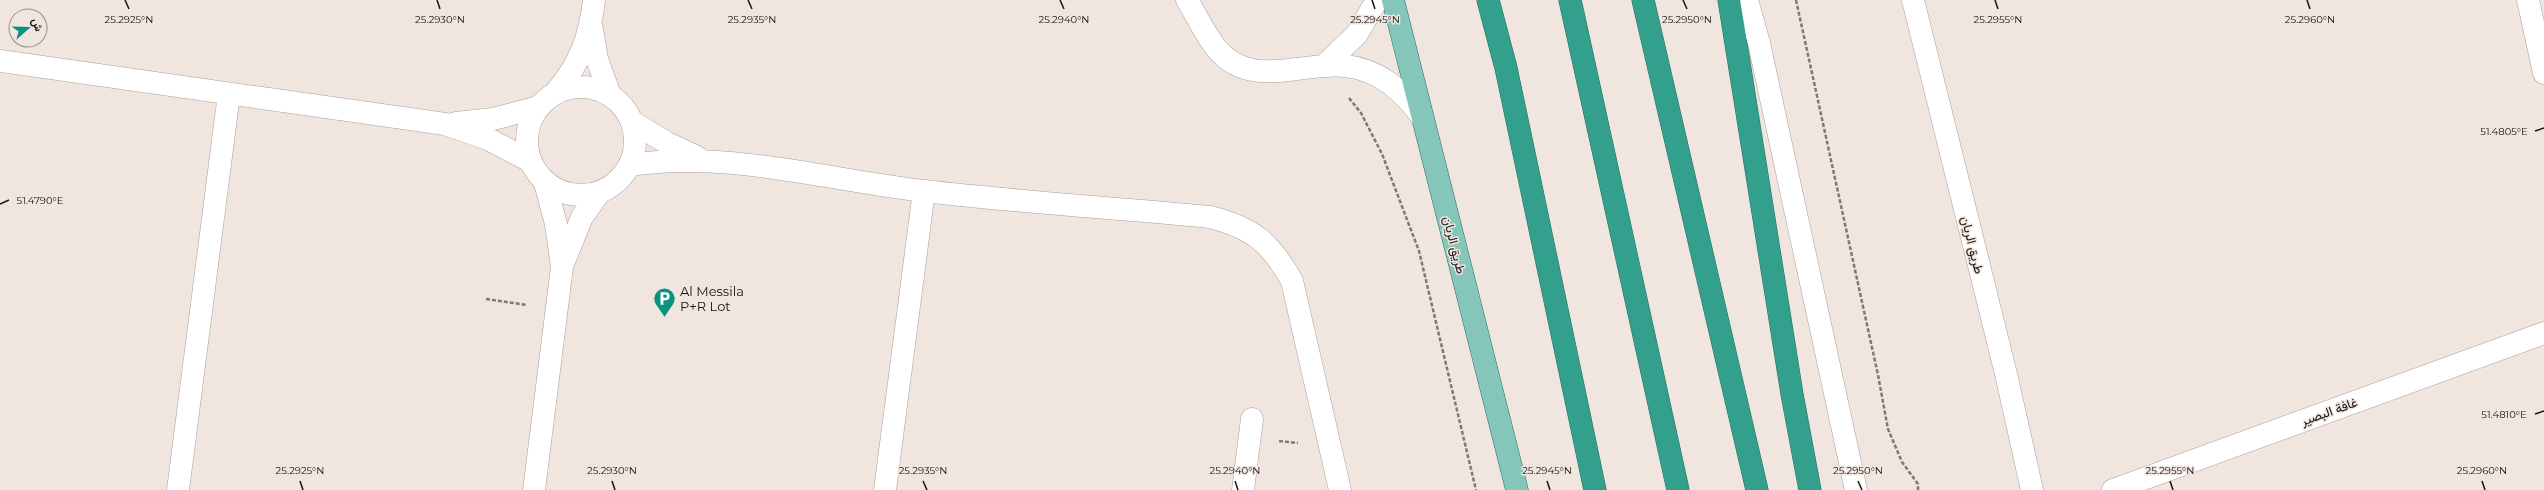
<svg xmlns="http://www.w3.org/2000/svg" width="2544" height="490" viewBox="0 0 2544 490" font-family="Montserrat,Vazirmatn,sans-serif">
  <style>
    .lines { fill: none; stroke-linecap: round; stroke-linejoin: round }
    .minor-casing { stroke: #a99f99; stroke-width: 23 }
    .major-casing { stroke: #296f61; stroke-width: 23 }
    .highway-casing { stroke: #296f61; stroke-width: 23 }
    .path { stroke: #807874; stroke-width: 2.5; stroke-dasharray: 4 2; stroke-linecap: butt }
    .minor { stroke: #fff; stroke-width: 22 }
    .major { stroke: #84c6ba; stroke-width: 22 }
    .highway { stroke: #32a08c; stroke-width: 22 }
    .ticks { fill: none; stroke: #171311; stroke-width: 1.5 }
    .labels { text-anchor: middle; stroke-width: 3; stroke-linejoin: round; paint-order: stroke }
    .street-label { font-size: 13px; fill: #171311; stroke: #f0e5df }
    .poi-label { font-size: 13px; fill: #171311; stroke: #f0e5df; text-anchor: start }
    .ticks-label { font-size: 10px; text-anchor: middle; fill: #171311; stroke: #f0e5df; stroke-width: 3; stroke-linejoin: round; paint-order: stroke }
  </style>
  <rect width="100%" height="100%" fill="#f0e5df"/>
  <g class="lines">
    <defs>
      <path id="minor" d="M1187 0C1197 16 1205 35 1217 49 1251 90 1303 61 1346 66 1380 70 1403 91 1422 117
        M1747 0 1759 43 1856 490
        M1913 0 2006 374 2032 490
        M2528 0 2544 73
        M592 29 597 59 610 95
        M0 61 445 124 488 139 530 161
        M1325 65 1357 34 1377 0
        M527 141a54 54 0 1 1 108 0a54 54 0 1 1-108 0Z
        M556 92C580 64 590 36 594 0
        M631 121 667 143 697 157
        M456 123 493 119 539 107
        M630 165C727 150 827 180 924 191 1019 202 1115 208 1210 217 1253 228 1270 242 1292 281L1340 490
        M563 264 582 217 600 192
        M178 490 229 94
        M534 490 562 267 556 224 545 183
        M885 490 924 191
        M1243 490 1252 419
        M2113 490 2544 333"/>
      <path id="major" d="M1393 0 1517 490"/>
      <path id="highway" d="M1488 0 1506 68 1595 490
        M1570 0 1678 490
        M1643 0 1757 490
        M1729 0 1792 394 1810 490"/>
    </defs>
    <!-- minor casing -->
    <use href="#minor" class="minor-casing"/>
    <!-- major casing -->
    <use href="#major" class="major-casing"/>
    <!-- highway casing -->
    <use href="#highway" class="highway-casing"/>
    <!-- path -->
    <path class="path" d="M1796 0 1878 375 1888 429 1902 462 1918 484V490
      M1349 98 1361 113 1382 154 1419 251 1476 490
      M486 299 527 305
      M1279 441 1298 443"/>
    <!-- minor -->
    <use href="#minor" class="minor"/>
    <!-- major -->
    <use href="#major" class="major"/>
    <!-- highway -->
    <use href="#highway" class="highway"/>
  </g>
  <!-- ticks -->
  <path class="ticks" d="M125 0 129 9M437 0 440 9M748 0 752 9M1060 0 1064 9M1372 0 1375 9M1683 0 1687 9M1995 0 1998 9M2307 0 2310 9M2535 131 2544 128M0 204 9 200M2535 414 2544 411M300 481 303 490M612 481 615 490M923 481 927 490M1235 481 1238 490M1547 481 1550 490M1858 481 1862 490M2170 481 2173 490M2482 481 2485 490"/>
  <!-- icons -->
  <defs>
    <symbol id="parking-pin" viewBox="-11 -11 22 30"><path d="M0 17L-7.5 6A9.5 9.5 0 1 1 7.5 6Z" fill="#09937e" stroke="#f0e5df"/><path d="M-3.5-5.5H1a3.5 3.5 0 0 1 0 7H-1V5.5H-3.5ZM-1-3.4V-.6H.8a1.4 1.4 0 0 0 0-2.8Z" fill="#fff"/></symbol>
  </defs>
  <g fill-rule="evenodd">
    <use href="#parking-pin" x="652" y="286" width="25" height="34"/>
  </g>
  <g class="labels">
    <!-- street labels -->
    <g class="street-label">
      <text transform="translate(1455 245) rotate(76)" y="5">طريق الريان</text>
      <text transform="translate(1973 245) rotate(76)" y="5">طريق الريان</text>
      <text transform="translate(2329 411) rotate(-20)" y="5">غافة البصير</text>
    </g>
    <!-- poi labels -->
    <g class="poi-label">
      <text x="680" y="296">Al Messila<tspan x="680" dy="15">P+R Lot</tspan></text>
    </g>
  </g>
  <g class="ticks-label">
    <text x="129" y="23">25.2925°N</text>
    <text x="440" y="23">25.2930°N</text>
    <text x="752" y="23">25.2935°N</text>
    <text x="1064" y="23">25.2940°N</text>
    <text x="1375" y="23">25.2945°N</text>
    <text x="1687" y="23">25.2950°N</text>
    <text x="1998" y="23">25.2955°N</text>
    <text x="2310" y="23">25.2960°N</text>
    <text x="2504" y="135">51.4805°E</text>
    <text x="40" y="204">51.4790°E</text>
    <text x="2504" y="418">51.4810°E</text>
    <text x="300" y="474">25.2925°N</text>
    <text x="612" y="474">25.2930°N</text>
    <text x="923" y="474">25.2935°N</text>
    <text x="1235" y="474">25.2940°N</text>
    <text x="1547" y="474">25.2945°N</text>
    <text x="1858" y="474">25.2950°N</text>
    <text x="2170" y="474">25.2955°N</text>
    <text x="2482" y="474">25.2960°N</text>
  </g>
  <!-- north arrow -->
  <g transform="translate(28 28) rotate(70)"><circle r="19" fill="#f0e5df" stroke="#99918d"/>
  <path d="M0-3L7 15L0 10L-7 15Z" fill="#09937e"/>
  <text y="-6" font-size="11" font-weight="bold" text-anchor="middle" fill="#171311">ش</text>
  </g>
</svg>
